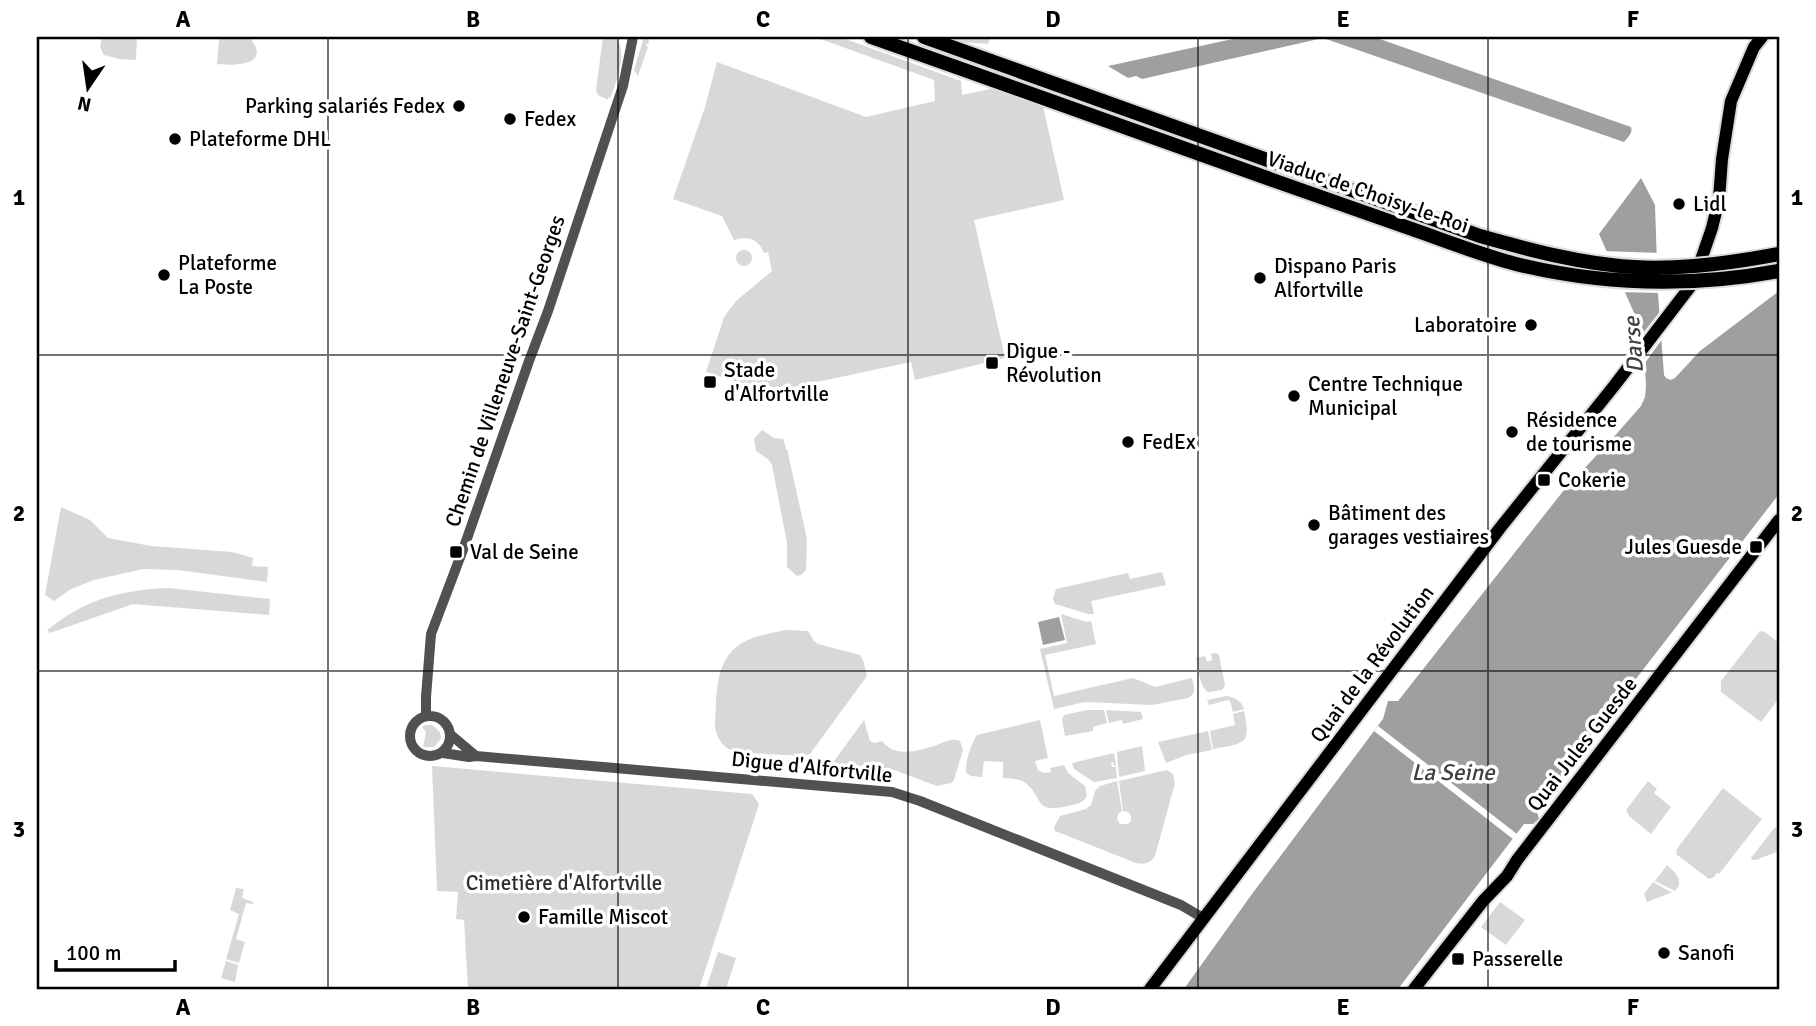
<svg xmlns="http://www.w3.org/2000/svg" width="1816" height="1026" viewBox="0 0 1816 1026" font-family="Signika,sans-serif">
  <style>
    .green { fill: #d8d8d8 }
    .water { fill: #9f9f9f }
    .pier { fill: #fff }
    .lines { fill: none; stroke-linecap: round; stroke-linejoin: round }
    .major-casing { stroke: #dbdbdb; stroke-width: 16 }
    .highway-casing { stroke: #dbdbdb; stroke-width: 18 }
    .minor { stroke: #515151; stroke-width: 10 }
    .major { stroke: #000; stroke-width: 12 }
    .highway { stroke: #000; stroke-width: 14 }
    .highway-bridge-casing { stroke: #dbdbdb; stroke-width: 18; stroke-linecap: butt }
    .highway-bridge { stroke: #000; stroke-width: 14 }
    .grid { fill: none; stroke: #000; stroke-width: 2; stroke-opacity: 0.55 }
    .poi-dot { fill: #000; stroke: #fff; stroke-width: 2.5 }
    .labels { text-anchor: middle; stroke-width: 7; stroke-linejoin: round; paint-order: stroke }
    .poi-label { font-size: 21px; fill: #000; stroke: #fff; text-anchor: start }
    .street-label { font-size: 21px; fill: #000; stroke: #fff }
    .park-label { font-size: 21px; fill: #2f2f2f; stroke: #fff }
    .water-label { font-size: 23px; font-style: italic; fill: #404040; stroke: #fff }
    .neatline { fill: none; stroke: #000; stroke-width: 2.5 }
    .grid-label { font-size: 23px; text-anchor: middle; font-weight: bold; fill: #000 }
  </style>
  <rect width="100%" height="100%" fill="#fff"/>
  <!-- green -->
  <path class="green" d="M102 37H137L136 60 119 59 104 55 100 47Z
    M221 37H249C273 65 236 66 217 64L219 41Z
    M603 37H616C628 55 617 78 611 97H609L608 100 598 95 596 90Z
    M644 37H648L649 44H647L646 46 648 47 638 76 634 70Z
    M815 37H840L961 81 962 95 1037 79 1064 200 974 220 1005 358 915 380 911 362 770 392 706 372 724 317 736 301 772 271 768 252 764 253C759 239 747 235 734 240L722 216 673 199 705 107 717 62 866 117 935 101 934 80Z
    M949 37H991L988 44 963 42Z
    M736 258a8 8 0 1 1 16 0a8 8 0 1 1-16 0Z
    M762 430 774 438 783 439 786 448 785 449H787L807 539 806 570 801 575 797 576 787 567V543L772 465 769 460 756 451 754 439Z
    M61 507 90 520 108 538 151 546 232 552 253 558 252 566 268 567 267 582 178 570 143 569 94 580 71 589 54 601 45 595Z
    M1162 572 1166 585 1091 601 1094 614H1088L1055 604 1053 599 1056 589 1128 573 1130 579Z
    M169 588 270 599 269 615 133 604 50 633 47 630C57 623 68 614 79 609 106 594 139 589 169 588Z
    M1061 614 1087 622 1091 621 1096 644 1045 655 1054 696 1133 678 1155 687 1192 678C1194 687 1197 693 1188 698L1152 705 1085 702 1054 709 1040 649 1067 643Z
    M785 630 808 631 814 641 818 644 860 655 863 660 867 676 810 754 801 756C788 755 739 754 729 749 721 745 716 735 715 726 717 695 713 655 748 640 759 635 773 633 785 630Z
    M1760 631 1765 632 1779 643V698L1761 722 1721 692V681Z
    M1216 653 1219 655 1225 685 1222 690C1221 690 1210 692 1209 692 1200 690 1198 666 1196 658L1205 656 1207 662 1212 660 1211 654Z
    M1226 696C1235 697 1242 701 1244 709L1233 712 1230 701 1228 700 1209 705 1207 700Z
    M1087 710H1104L1107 723 1093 727V731L1065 736 1062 720 1064 715Z
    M1106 710 1141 712 1143 719 1123 724 1122 720 1109 723Z
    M1244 711C1252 746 1243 743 1213 749L1210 731 1235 725 1233 714Z
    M864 720 870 741 874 743 882 741C895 758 916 751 934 746 943 743 950 737 960 741L963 750 954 780 951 783 937 786 894 770 834 766 832 764Z
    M1040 720 1048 758 1035 761 1038 770 1044 773 1051 772 1050 768 1064 765 1068 773 1085 786 1087 796C1082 804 1076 804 1068 806 1032 814 1045 797 1024 782 1018 778 1010 779 1003 778V762L984 761 982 777 971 776 966 773C965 762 971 744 977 735Z
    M425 725H432L440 732 441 739 434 747H423L426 732 422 727Z
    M1208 731 1212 750 1186 755 1166 763 1158 742Z
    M1142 746 1145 771 1119 777 1117 752Z
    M1114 753 1116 765 1114 766 1113 762H1111L1112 767H1116L1117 778 1094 782 1074 769 1072 763Z
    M432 766 752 794 759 804 699 989H468L464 920 456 919 458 892 437 891Z
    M1167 770 1173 774 1175 783 1155 856C1150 863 1144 865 1136 863L1055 831 1054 827 1060 816 1086 809 1091 805 1095 791 1100 786 1117 781 1122 811 1118 814 1117 819 1120 824H1128L1131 821V816L1128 812 1123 811 1119 781Z
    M1648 781 1657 789 1654 793 1671 807 1651 834 1630 817 1626 810Z
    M1723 788 1762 819 1719 874 1717 873 1714 877 1709 879 1676 854 1677 851 1676 850Z
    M1775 827 1779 829V851L1756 860H1752L1751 858Z
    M1667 865C1675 872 1685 881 1675 891L1655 881Z
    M1653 882 1671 892H1673L1647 902 1644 894Z
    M236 888 244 889 242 898 253 902V904L246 903 236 939 245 942 239 963 226 959 239 914 230 910Z
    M1500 902 1525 920 1506 945 1481 927Z
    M718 952 736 958 726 989H717L707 986Z
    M226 961 238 965 235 982 221 978Z"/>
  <!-- water -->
  <path class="water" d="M1242 37H1374L1631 127C1633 133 1628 137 1624 142L1323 38 1142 79 1136 76 1128 78 1108 66Z
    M1641 178 1655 205 1658 294 1664 375 1666 378 1671 380 1675 378 1700 351 1779 291V494L1536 808 1539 819 1533 824H1524L1398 989H1184L1252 894 1383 719 1388 701H1398L1564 490 1612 439 1641 406 1645 397 1646 386 1643 333 1599 234Z
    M1059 617 1065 640 1043 645 1038 622Z"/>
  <!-- pier -->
  <path class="pier" d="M1602 251 1660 253 1661 293 1621 292Z
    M1662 309 1663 338 1642 367 1640 337Z
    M1378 726 1517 834 1513 839 1374 731Z"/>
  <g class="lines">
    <defs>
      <path id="major" d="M1150 989 1500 528 1614 386 1693 283 1712 228 1719 199 1722 159 1731 101 1754 47 1762 37
        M1414 989 1483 901 1507 876 1517 860 1779 520"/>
      <path id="highway" d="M871 37 956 67
        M924 37 991 61"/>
    </defs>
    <!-- major casing -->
    <use href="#major" class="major-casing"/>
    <!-- highway casing -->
    <use href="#highway" class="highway-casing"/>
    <!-- minor -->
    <path class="minor" d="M410 736a20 20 0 1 1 40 0a20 20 0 1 1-40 0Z
      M426 716V697L431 634 464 547 529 361 548 311 623 86 633 37
      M451 735 476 756
      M443 753 469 757 476 756 892 792 920 801 1181 905 1203 918"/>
    <!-- major -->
    <use href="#major" class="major"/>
    <!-- highway -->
    <use href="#highway" class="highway"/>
    <defs>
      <path id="highway-bridge" d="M991 61 1480 236C1530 250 1581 264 1634 267 1683 270 1732 263 1779 254
        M956 67C1065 106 1173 145 1281 183 1329 200 1377 217 1426 234 1456 245 1486 256 1516 264 1602 285 1692 287 1779 271"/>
    </defs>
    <!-- highway-bridge casing -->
    <use href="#highway-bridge" class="highway-bridge-casing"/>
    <!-- highway-bridge -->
    <use href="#highway-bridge" class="highway-bridge"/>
  </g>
  <!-- grid -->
  <path class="grid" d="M328 37V989M618 37V989M908 37V989M1198 37V989M1488 37V989M37 355H1779M37 671H1779"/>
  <!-- markers -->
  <g class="poi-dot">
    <circle cx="459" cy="106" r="7"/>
    <circle cx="510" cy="119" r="7"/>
    <circle cx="175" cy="139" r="7"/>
    <circle cx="1679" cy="204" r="7"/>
    <circle cx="164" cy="275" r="7"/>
    <circle cx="1260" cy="278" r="7"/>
    <circle cx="1531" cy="325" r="7"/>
    <rect x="985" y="356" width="14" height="14" rx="3.5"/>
    <rect x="703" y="375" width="14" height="14" rx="3.5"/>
    <circle cx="1294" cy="396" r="7"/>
    <circle cx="1512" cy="432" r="7"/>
    <circle cx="1128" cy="442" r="7"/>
    <rect x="1537" y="473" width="14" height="14" rx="3.5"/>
    <circle cx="1314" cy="525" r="7"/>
    <rect x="1749" y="540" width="14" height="14" rx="3.5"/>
    <rect x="449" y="545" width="14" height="14" rx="3.5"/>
    <circle cx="524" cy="917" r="7"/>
    <circle cx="1664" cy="953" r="7"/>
    <rect x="1451" y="952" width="14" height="14" rx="3.5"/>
  </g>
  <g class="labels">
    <!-- poi labels -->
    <g class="poi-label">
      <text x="445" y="113" text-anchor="end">Parking salariés Fedex</text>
      <text x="524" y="126">Fedex</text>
      <text x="189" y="146">Plateforme DHL</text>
      <text x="1693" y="211">Lidl</text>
      <text x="178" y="270">Plateforme<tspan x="178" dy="24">La Poste</tspan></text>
      <text x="1274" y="273">Dispano Paris<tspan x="1274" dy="24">Alfortville</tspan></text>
      <text x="1517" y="332" text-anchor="end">Laboratoire</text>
      <text x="1006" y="358">Digue -<tspan x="1006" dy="24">Révolution</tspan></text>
      <text x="724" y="377">Stade<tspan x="724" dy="24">d'Alfortville</tspan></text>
      <text x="1308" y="391">Centre Technique<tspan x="1308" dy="24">Municipal</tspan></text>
      <text x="1526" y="427">Résidence<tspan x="1526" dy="24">de tourisme</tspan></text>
      <text x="1142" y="449">FedEx</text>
      <text x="1558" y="487">Cokerie</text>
      <text x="1328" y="520">Bâtiment des<tspan x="1328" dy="24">garages vestiaires</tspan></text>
      <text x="1742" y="554" text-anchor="end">Jules Guesde</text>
      <text x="470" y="559">Val de Seine</text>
      <text x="538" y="924">Famille Miscot</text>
      <text x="1678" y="960">Sanofi</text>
      <text x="1472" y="966">Passerelle</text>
    </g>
    <!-- street labels -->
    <g class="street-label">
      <text transform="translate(1368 192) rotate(19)" y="7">Viaduc de Choisy-le-Roi</text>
      <text transform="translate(505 371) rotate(-71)" y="7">Chemin de Villeneuve-Saint-Georges</text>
      <text transform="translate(1372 664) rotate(-53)" y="7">Quai de la Révolution</text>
      <text transform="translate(1582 744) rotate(-52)" y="7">Quai Jules Guesde</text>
      <text transform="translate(812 767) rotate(6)" y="7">Digue d'Alfortville</text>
    </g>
    <!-- park labels -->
    <g class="park-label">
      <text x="564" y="890">Cimetière d'Alfortville</text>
    </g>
    <!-- water labels -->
    <g class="water-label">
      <text transform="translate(1633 345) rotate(-94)" y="8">Darse</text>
      <text x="1453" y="780">La Seine</text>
    </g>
  </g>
  <!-- border -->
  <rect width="1816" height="1026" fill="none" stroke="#ffffff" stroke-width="77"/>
  <!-- north arrow -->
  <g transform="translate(88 88) rotate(193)" stroke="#ffffff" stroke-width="5" paint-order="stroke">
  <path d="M0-5L12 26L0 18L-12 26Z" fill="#000000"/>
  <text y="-10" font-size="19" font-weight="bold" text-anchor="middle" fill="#000000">N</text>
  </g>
  <!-- scale -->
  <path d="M56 960v10h119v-10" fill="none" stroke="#000000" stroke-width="3.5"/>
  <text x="66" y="960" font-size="21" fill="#000000" stroke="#ffffff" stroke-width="5" paint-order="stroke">100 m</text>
  <rect x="38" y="38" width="1740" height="950" class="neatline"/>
  <g class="grid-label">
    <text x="183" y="27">A</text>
    <text x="473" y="27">B</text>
    <text x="763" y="27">C</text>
    <text x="1053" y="27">D</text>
    <text x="1343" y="27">E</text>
    <text x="1633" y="27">F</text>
    <text x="19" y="205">1</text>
    <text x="1797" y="205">1</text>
    <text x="19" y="521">2</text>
    <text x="1797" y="521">2</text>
    <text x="19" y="837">3</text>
    <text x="1797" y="837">3</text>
    <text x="183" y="1015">A</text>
    <text x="473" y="1015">B</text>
    <text x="763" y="1015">C</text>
    <text x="1053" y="1015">D</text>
    <text x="1343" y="1015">E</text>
    <text x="1633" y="1015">F</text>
  </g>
</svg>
